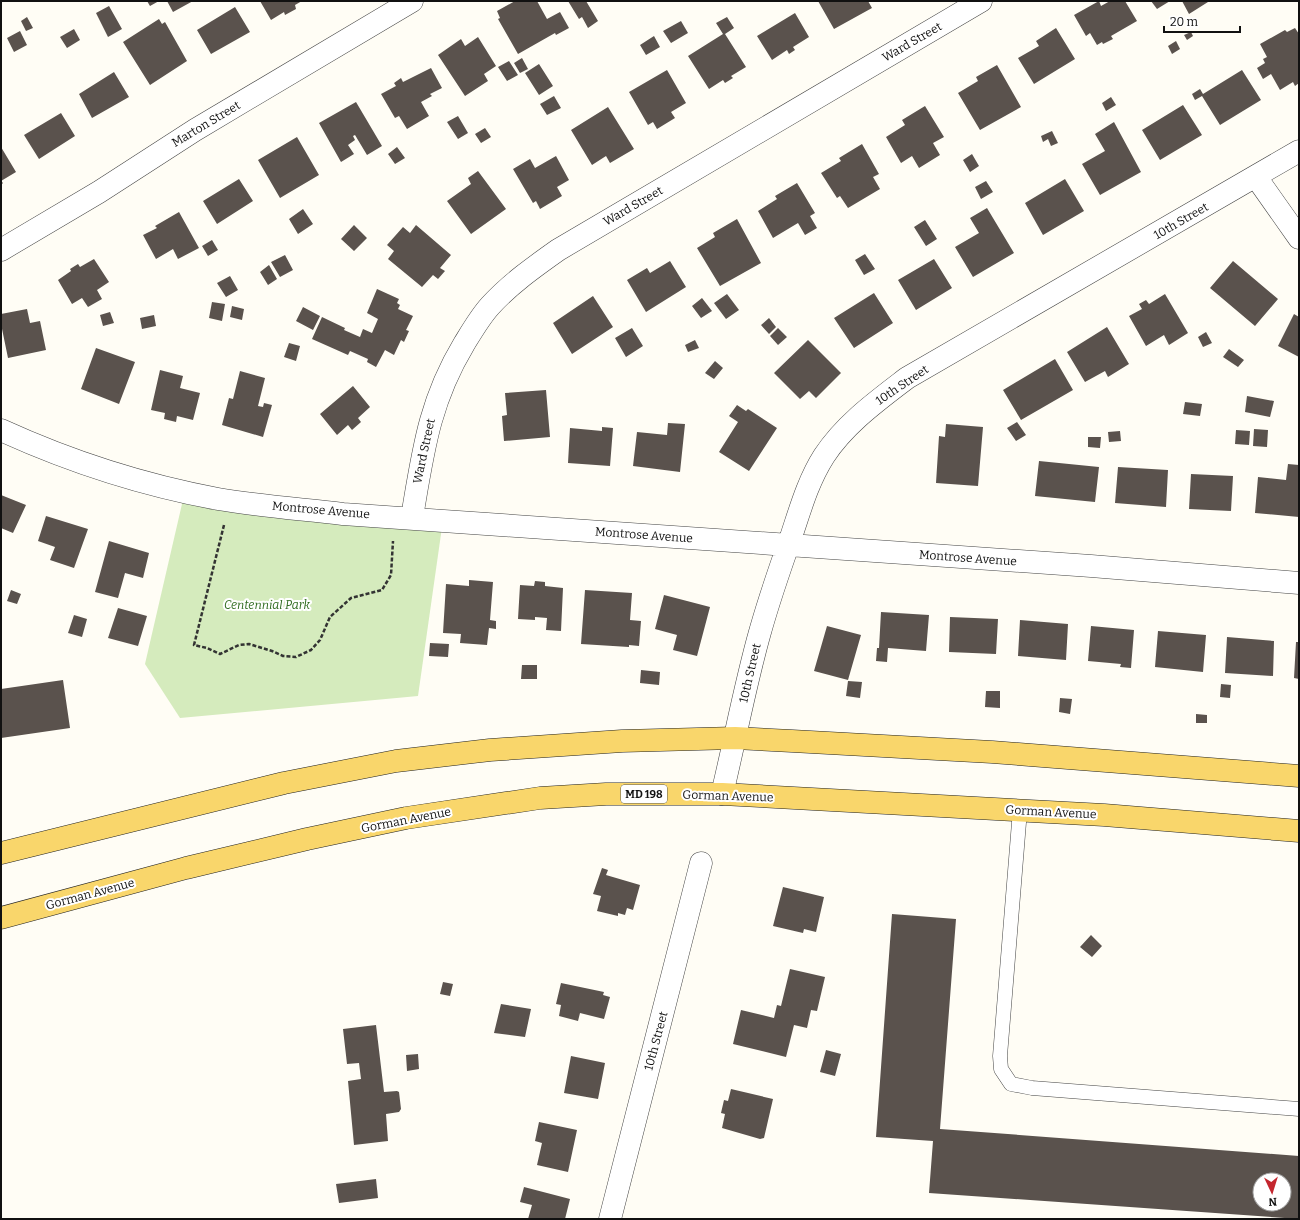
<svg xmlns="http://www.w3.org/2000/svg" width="1300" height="1220" viewBox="0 0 1300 1220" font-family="Bitter,serif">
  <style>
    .green { fill: #d5ebbd }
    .building { fill: #5a524d; fill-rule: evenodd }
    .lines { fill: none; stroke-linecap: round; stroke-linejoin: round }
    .lane-casing { stroke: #444; stroke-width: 15 }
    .street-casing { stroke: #444; stroke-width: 23 }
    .primary-casing { stroke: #222; stroke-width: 23 }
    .path { stroke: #333; stroke-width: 2.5; stroke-dasharray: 4 2; stroke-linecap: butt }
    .lane { stroke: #fff; stroke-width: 14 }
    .street { stroke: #fff; stroke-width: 22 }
    .primary { stroke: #f9d66b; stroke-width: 22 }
    .labels { text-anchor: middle; stroke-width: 4; stroke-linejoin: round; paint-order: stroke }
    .shield { fill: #fff; stroke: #585858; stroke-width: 1 }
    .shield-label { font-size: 11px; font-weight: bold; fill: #111 }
    .street-label { font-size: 12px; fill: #111; stroke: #fff }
    .park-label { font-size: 12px; font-style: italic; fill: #2f6b1f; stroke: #fff }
  </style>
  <rect width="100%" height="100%" fill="#fffdf5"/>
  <!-- green -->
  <path class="green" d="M185 491 443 520 418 696 180 718 145 664Z"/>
  <!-- building -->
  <path class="building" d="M147 1H159L150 6Z
    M167 1H193L173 12Z
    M260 1H302L295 5 296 9 285 15 284 12 271 20Z
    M515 1H537L547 19 560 12 569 28 556 35 555 33 518 54 498 19 500 18 497 11Z
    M568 1H586L598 21 588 28 582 17 579 19Z
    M818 1H868L872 8 834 29Z
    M1099 1 1101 6 1110 1H1125L1137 21 1111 36 1113 39 1103 44 1102 42 1097 45 1090 33 1086 36 1074 15Z
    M1151 1H1170L1157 9Z
    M1182 1H1207L1208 2 1189 14Z
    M109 6 122 29 108 37 96 13Z
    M235 7 250 32 211 54 197 30Z
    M795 13 809 37 793 47 795 50 789 54 787 50 772 60 757 36Z
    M27 17 33 28 26 31 21 21Z
    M727 17 734 28 725 34 746 67 731 76 733 78 725 83 723 80 709 89 688 56 723 34 716 23Z
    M159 19 162 24 165 22 187 61 150 85 123 42Z
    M681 21 688 33 671 43 663 31Z
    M1056 28 1075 59 1034 84 1018 58 1039 46 1036 41Z
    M1295 28 1299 34V83L1295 86 1293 82 1280 90 1271 74 1263 79 1257 68 1265 63 1263 59 1267 57 1260 44 1285 30 1287 32Z
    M74 29 80 40 67 48 60 37Z
    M20 31 27 45 14 52 7 38Z
    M1191 32 1193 36 1187 40 1184 35Z
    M654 36 660 47 646 55 640 45Z
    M478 37 496 66 484 74 488 81 465 96 438 55 461 39 465 46Z
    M1176 41 1180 49 1172 54 1168 46Z
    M522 58 528 69 520 73 514 63Z
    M509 61 518 75 507 81 498 67Z
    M539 64 553 86 539 95 525 73Z
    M997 65 1021 107 980 130 958 93 978 81 976 77Z
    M431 68 442 88 430 94 432 96 421 102 429 116 407 129 399 116 395 118 381 94 396 86 394 83 401 78 403 82Z
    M667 70 686 103 671 112 675 118 657 129 653 122 648 125 629 92Z
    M1242 70 1261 100 1220 125 1202 96 1195 100 1192 94 1200 89 1203 94Z
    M114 72 129 97 92 118 79 94Z
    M554 96 561 108 547 115 540 104Z
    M1111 97 1116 105 1106 111 1102 103Z
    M356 102 382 146 367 155 355 135 353 136 355 140 348 145 354 154 341 162 319 123Z
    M1183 105 1202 135 1160 160 1142 130Z
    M925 106 944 137 933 143 940 155 919 168 912 156 901 163 886 137 905 125 902 120Z
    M608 107 634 149 610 163 606 156 592 165 571 130Z
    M61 113 75 136 39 159 24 135Z
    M458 116 468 133 458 139 447 122Z
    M1114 122 1141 172 1100 195 1082 164 1105 151 1095 134Z
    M485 128 491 137 481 143 475 134Z
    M1052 131 1058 143 1051 146 1048 139 1043 142 1041 136Z
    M297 137 319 175 280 198 258 160Z
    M862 144 879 174 873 177 880 189 848 208 840 196 837 198 821 173 841 161 839 158Z
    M1 147 16 172 1 181 3 183 1 185Z
    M397 147 405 158 395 164 388 154Z
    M972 154 979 166 970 172 963 160Z
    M556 156 569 180 557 187 562 196 540 209 536 201 533 203 513 169 530 159 535 168Z
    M478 171 506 209 471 234 447 201 471 184 468 178Z
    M239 179 253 201 217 224 203 201Z
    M1065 179 1084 211 1043 235 1025 203Z
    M986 181 993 192 981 199 975 187Z
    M797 183 815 213 810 216 817 228 805 235 798 223 773 238 758 211 777 199 775 196Z
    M987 208 1014 253 973 277 955 247 979 233 970 218Z
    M303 209 313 224 298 234 289 219Z
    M179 212 199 248 178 259 173 249 156 259 143 235 157 228 155 226Z
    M737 219 761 263 720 286 697 248 715 237 713 233Z
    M925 220 937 239 926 246 914 227Z
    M354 225 367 238 354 251 341 239Z
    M416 225 451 255 440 268 445 271 438 279 433 275 422 287 388 259 394 251 387 245 403 227 410 233Z
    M212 240 218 250 208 256 202 246Z
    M865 254 875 269 864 275 855 260Z
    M285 255 293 270 280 277 271 262Z
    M94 259 109 282 97 290 102 299 88 307 82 298 72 304 58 280 71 271 70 269 78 264 80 267Z
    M934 259 952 288 916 310 898 280Z
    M670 261 686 287 646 312 627 280 647 268 650 273Z
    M1233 261 1278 299 1255 326 1210 288Z
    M269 265 277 279 268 285 260 272Z
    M230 276 238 290 226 297 217 283Z
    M377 289 399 299 397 303 400 305 398 309 413 316 406 330 409 331 404 342 401 340 394 355 385 350 376 367 367 362 368 359 350 351 348 355 312 339 322 317 345 328 344 330 360 337 363 329 372 333 378 319 367 313Z
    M874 293 893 323 854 348 834 318Z
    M727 294 739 310 726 319 714 303Z
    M1165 294 1188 333 1169 345 1164 335 1146 346 1129 316 1142 309 1139 304 1146 300 1149 304Z
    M593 296 613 327 572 354 553 323Z
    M702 298 712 311 701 318 692 306Z
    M212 302 225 304 222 321 209 318Z
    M232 306 244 309 242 320 230 317Z
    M303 307 320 316 313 330 296 321Z
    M27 309 30 323 40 321 46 350 8 358 1 324V314Z
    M110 312 114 323 103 326 100 315Z
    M1294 314 1299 317V357L1278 346Z
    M154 315 156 326 142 329 140 318Z
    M769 318 776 327 769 334 761 325Z
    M1107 327 1129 364 1108 377 1105 371 1085 382 1067 352Z
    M632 328 643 346 626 357 615 338Z
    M778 328 787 337 778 345 770 336Z
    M1206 332 1212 343 1203 347 1198 337Z
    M695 340 699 348 688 352 685 345Z
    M808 340 841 373 816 398 809 391 800 399 774 373Z
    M289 343 300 346 296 361 284 357Z
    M96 348 135 362 119 404 81 389Z
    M1229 349 1244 360 1238 367 1223 357Z
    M1055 359 1073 390 1021 420 1003 390Z
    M715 361 723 368 714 379 705 373Z
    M160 370 183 376 180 388 200 393 193 420 177 416 176 422 164 419 165 413 151 410Z
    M240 371 265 378 258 406 263 407 264 403 272 405 263 437 222 425 229 398 233 399Z
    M353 386 370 407 358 418 361 422 352 430 348 425 337 435 320 414Z
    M546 390 550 437 504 441 502 416 507 415 505 393Z
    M1247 396 1274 401 1270 417 1245 412Z
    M1185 402 1202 404 1200 416 1183 414Z
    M737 405 746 411 748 409 777 428 749 471 719 452 738 422 729 416Z
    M1017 422 1026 435 1016 441 1007 428Z
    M668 423 685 424 680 472 633 466 637 432 667 435Z
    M946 424 983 427 978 486 936 483 939 436 945 437Z
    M602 427 613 428 610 466 568 463 570 428 602 431Z
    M1254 429 1268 430 1267 447 1253 446Z
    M1236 430 1250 431 1249 445 1235 444Z
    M1120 431 1121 441 1109 442 1108 432Z
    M1088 437H1101L1100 448 1088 447Z
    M1039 461 1099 467 1095 502 1035 496Z
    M1288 464 1299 465V517L1255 513 1258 477 1286 480Z
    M1118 467 1168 470 1166 507 1115 503Z
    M1191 474 1233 476 1231 511 1189 509Z
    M1 495 26 505 13 533 1 528Z
    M46 516 88 529 74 568 50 560 55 547 38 541Z
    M109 541 149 553 143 578 125 573 118 598 95 592Z
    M469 580 493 582 490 620 496 621V629L489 628 487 645 460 643 461 634 443 633 446 584 469 586Z
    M535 581 545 582V586L563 588 561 631 546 630 547 618 535 617V620L518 619 520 585 534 586Z
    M11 590 21 594 17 604 7 601Z
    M585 590 632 593 630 620 641 621 639 646 629 645V647L581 644Z
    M664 595 710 607 697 656 673 650 677 635 655 629Z
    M118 608 147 616 138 646 108 638Z
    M881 612 929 615 926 651 888 648 887 662 876 661 877 648H879Z
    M74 615 87 619 82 637 68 633Z
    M950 617 998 619 996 654 949 652Z
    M1020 620 1068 624 1066 660 1018 656Z
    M827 626 861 635 848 680 814 671Z
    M1091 626 1134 630 1131 668 1120 667 1121 664 1088 661Z
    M1158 631 1206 635 1203 672 1155 667Z
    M1227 637 1274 641 1273 676 1225 673Z
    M1296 642H1299V679L1294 678Z
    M430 643 449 644 448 657 429 656Z
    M522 665H537V679H521Z
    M641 670 660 672 659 685 640 683Z
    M63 680 70 728 1 738V689Z
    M848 681 862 682 860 698 846 696Z
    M1221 684 1231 685 1230 698 1220 697Z
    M986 691H1000V708L985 707Z
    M1060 698 1072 699 1070 714 1059 712Z
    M1196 714 1207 715V723H1196Z
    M602 868 608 870 606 875 640 885 633 910 627 908 625 915 618 913V916L597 911 601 896 593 894Z
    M783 887 824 897 816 932 804 929 803 933 773 926Z
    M892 914 956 919 940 1129 1299 1156V1219L929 1193 933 1141 876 1137ZM1260 1180H1284V1204H1260Z
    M1091 935 1102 946 1092 957 1080 947Z
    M790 969 825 977 817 1011 811 1010 807 1028 794 1025 786 1057 733 1044 741 1010 774 1018 777 1005 781 1006Z
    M443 982 453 984 450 996 440 994Z
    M561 983 604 992 603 995 610 997 604 1019 580 1013 578 1021 559 1016 561 1005 556 1004Z
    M501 1004 531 1009 525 1037 494 1033Z
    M376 1025 384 1092 397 1091 399 1092 401 1109 399 1112 386 1114 388 1141 354 1145 348 1081 361 1079 359 1063 347 1064 343 1029Z
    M826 1050 841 1054 835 1076 820 1072Z
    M418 1054 419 1069 407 1071 406 1055Z
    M571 1056 605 1063 598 1099 564 1093Z
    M731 1089 773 1099 764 1138 760 1139 722 1128 725 1114 721 1113 724 1100 728 1101Z
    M539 1122 577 1130 568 1172 537 1165 542 1143 535 1141Z
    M376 1179 378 1198 339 1203 336 1184Z
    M524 1187 570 1199 565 1219H528L532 1205 520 1202Z"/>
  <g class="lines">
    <defs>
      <path id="lane" d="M1020 810 1000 1056 1001 1069 1011 1084 1032 1088 1299 1109"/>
      <path id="street" d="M1256 177 1299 238
        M1 250 99 192 195 130 412 1
        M1 430C71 462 143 485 218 499 259 506 301 509 343 514L1091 566 1299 583
        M412 517C423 452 429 402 464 344 472 331 480 317 490 306 510 284 534 267 558 250L981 1
        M722 794C735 740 745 685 760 632 769 600 780 568 791 537 800 510 808 481 824 456 845 424 877 401 907 378L1299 151
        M610 1219 701 863"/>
      <path id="primary" d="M1 853 284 783 396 761 490 750 622 741 735 738 792 741 992 752 1299 776
        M1 918 186 868 307 839 406 818 540 798 606 794H722L1104 815 1299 831"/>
    </defs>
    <!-- lane casing -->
    <use href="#lane" class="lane-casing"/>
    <!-- street casing -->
    <use href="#street" class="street-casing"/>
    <!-- primary casing -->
    <use href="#primary" class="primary-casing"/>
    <!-- path -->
    <path class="path" d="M224 525 194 645 207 648 220 654 239 645 249 644 272 651 283 656 296 657 311 650 320 640 330 617 351 598 382 590 391 575 393 541"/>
    <!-- lane -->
    <use href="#lane" class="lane"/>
    <!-- street -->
    <use href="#street" class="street"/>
    <!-- primary -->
    <use href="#primary" class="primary"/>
  </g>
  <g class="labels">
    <!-- shield labels -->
    <rect class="shield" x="621" y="785" width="46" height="18" rx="3"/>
    <g class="shield-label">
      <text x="644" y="798">MD 198</text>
    </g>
    <!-- street labels -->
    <g class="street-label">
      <text transform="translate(912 42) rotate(-30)" y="4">Ward Street</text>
      <text transform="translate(206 124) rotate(-31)" y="4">Marton Street</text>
      <text transform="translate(633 206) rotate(-30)" y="4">Ward Street</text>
      <text transform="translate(1181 221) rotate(-30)" y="4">10th Street</text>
      <text transform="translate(902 385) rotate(-34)" y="4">10th Street</text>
      <text transform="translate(424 451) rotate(-78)" y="4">Ward Street</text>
      <text transform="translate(321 510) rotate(5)" y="4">Montrose Avenue</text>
      <text transform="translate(644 535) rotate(4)" y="4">Montrose Avenue</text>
      <text transform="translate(968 558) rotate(4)" y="4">Montrose Avenue</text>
      <text transform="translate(750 673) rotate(-77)" y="4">10th Street</text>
      <text transform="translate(728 796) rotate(2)" y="4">Gorman Avenue</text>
      <text transform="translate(1051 812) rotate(3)" y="4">Gorman Avenue</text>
      <text transform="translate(406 820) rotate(-11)" y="4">Gorman Avenue</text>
      <text transform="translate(90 894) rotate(-15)" y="4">Gorman Avenue</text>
      <text transform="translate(656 1041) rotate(-75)" y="4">10th Street</text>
    </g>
    <!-- park labels -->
    <g class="park-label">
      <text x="267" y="609">Centennial Park</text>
    </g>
  </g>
  <!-- border -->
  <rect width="1300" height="1220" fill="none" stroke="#111111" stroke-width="4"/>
  <!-- north arrow -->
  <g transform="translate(1272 1192) rotate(176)"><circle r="19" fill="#ffffff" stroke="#a0a0a0"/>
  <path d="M0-3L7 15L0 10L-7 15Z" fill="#c4262e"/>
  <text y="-6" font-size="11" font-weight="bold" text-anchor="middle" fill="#111111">N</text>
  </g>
  <!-- scale -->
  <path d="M1164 26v6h76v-6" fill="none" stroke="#111111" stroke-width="2"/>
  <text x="1170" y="26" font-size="12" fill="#111111" stroke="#ffffff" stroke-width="3" paint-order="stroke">20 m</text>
</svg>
